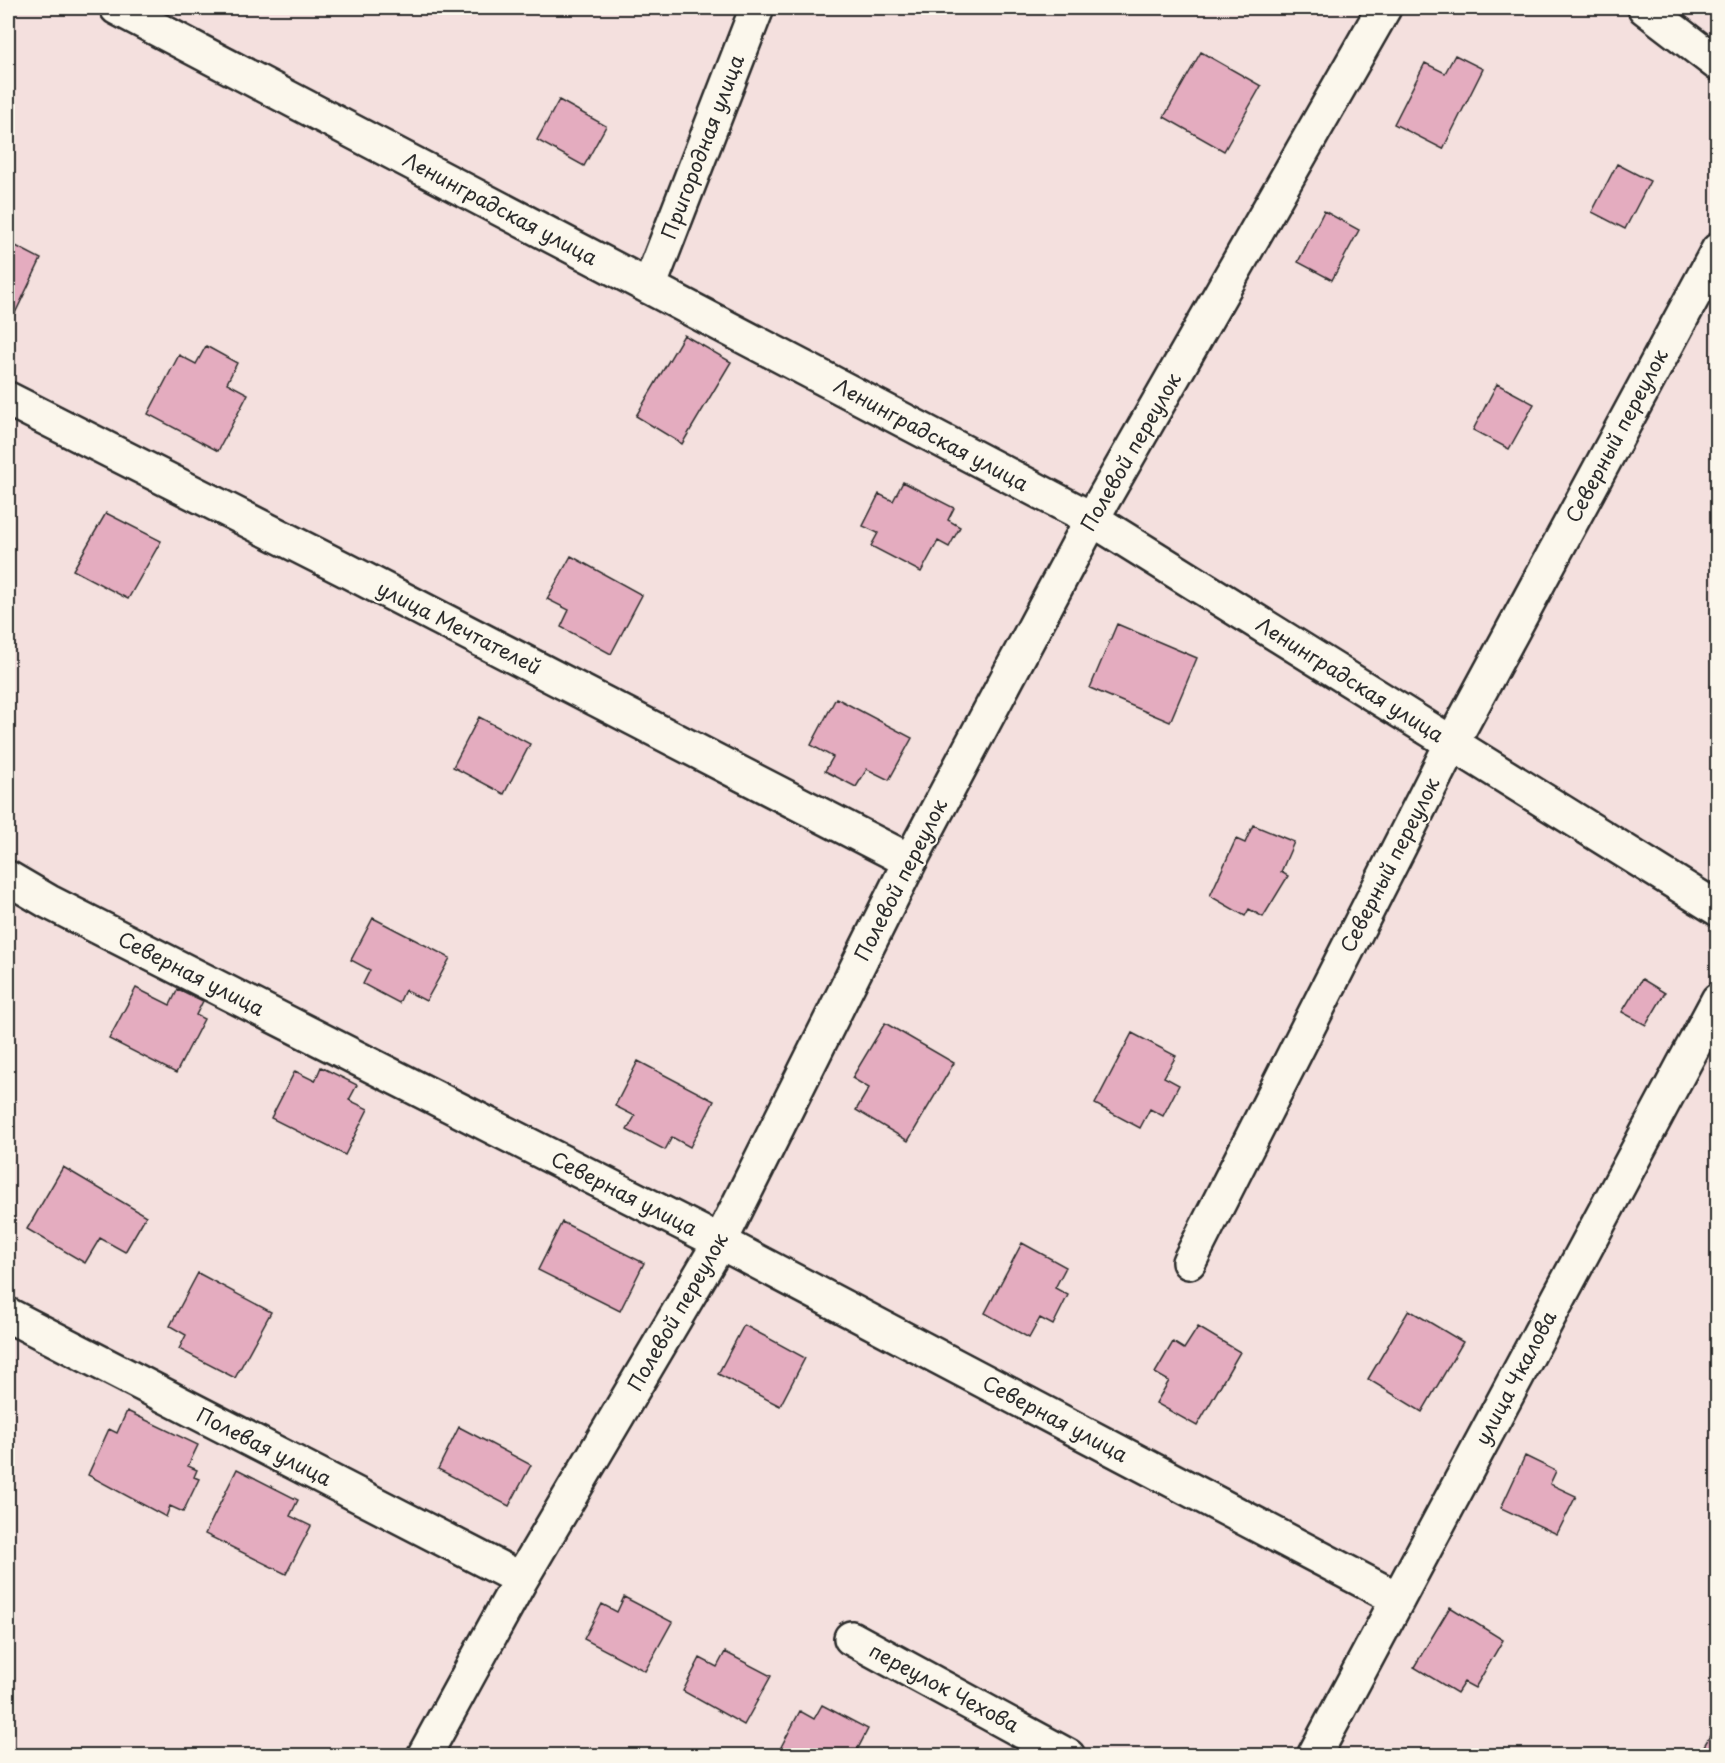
<svg xmlns="http://www.w3.org/2000/svg" width="1725" height="1763" viewBox="0 0 1725 1763" font-family="'Playpen Sans',sans-serif">
  <style>
    .building { fill: #e4acbf; stroke: #2b2b2b; stroke-width: 1.5 }
    .lines { fill: none; stroke-linecap: round; stroke-linejoin: round }
    .minor-casing { stroke: #2b2b2b; stroke-width: 38 }
    .minor { stroke: #fbf7ec; stroke-width: 33 }
    .labels { text-anchor: middle; stroke-width: 4.5; stroke-linejoin: round; paint-order: stroke }
    .street-label { font-size: 20px; fill: #2b2b2b; stroke: #fbf7ec }
  </style>
  <rect width="100%" height="100%" fill="#f4e0de"/>
  <filter id="ink" filterUnits="userSpaceOnUse"><feTurbulence type="fractalNoise" baseFrequency=".0167" numOctaves="2"/><feDisplacementMap in="SourceGraphic" scale="12" xChannelSelector="R" yChannelSelector="G"/><feConvolveMatrix kernelMatrix="1 2 1 2 8 2 1 2 1" color-interpolation-filters="sRGB"/></filter>
  <g filter="url(#ink)">
    <!-- building -->
    <path class="building" d="M1201 52 1261 86 1224 151 1164 117Z
      M1455 55 1483 69 1443 149 1394 124 1425 63 1445 73Z
      M559 100 606 126 584 166 537 140Z
      M1617 164 1650 181 1625 229 1592 212Z
      M1324 211 1359 230 1332 280 1298 262Z
      M8 242 41 259 8 328Z
      M684 335 731 362 682 444 636 416Z
      M206 346 237 363 227 383 248 394 218 451 148 414 179 355 196 364Z
      M1497 384 1534 404 1509 449 1473 430Z
      M903 482 954 508 948 520 960 527 949 547 938 541 921 572 871 546 878 533 863 526 879 494 893 501Z
      M106 513 161 541 128 599 73 570Z
      M571 556 642 595 611 654 561 627 569 610 547 599Z
      M1117 624 1197 658 1170 722 1090 688Z
      M836 698 912 738 889 780 867 769 856 787 825 771 833 757 811 745Z
      M479 717 530 744 504 794 453 767Z
      M1253 825 1294 842 1281 872 1288 876 1263 917 1249 909 1245 916 1210 896 1236 839 1245 843Z
      M373 918 450 958 426 1001 405 990 399 1003 363 984 370 970 351 960Z
      M1642 979 1665 993 1646 1025 1622 1012Z
      M136 988 170 1005 178 989 203 1001 196 1015 204 1019 176 1073 109 1039Z
      M885 1023 954 1063 908 1141 856 1110 869 1088 852 1078Z
      M1132 1033 1176 1056 1164 1077 1179 1085 1163 1116 1150 1109 1140 1128 1095 1104Z
      M638 1061 714 1101 690 1147 672 1137 665 1150 627 1130 635 1116 615 1106Z
      M321 1067 357 1085 349 1100 368 1109 345 1155 271 1118 295 1071 315 1081Z
      M63 1167 146 1216 125 1252 100 1238 85 1263 27 1229Z
      M562 1222 644 1263 620 1311 538 1270Z
      M1022 1243 1066 1267 1055 1288 1068 1295 1053 1325 1040 1318 1029 1338 985 1313Z
      M198 1273 271 1312 235 1378 179 1349 186 1335 170 1326Z
      M1409 1310 1463 1342 1422 1412 1368 1379Z
      M744 1325 805 1358 780 1406 718 1374Z
      M1198 1327 1240 1352 1197 1426 1156 1403 1169 1381 1155 1373 1173 1342 1184 1349Z
      M127 1411 198 1445 188 1466 197 1470 194 1477 199 1479 183 1512 170 1506 166 1517 88 1475 109 1429 117 1433Z
      M459 1427 531 1465 509 1506 438 1469Z
      M1525 1456 1556 1471 1550 1484 1576 1496 1557 1534 1501 1508Z
      M237 1469 298 1500 290 1516 311 1526 286 1574 205 1534Z
      M624 1597 672 1622 645 1671 584 1639 602 1604 617 1612Z
      M1450 1607 1503 1640 1475 1688 1464 1682 1457 1693 1414 1667Z
      M725 1652 771 1676 744 1725 683 1691 700 1658 717 1667Z
      M822 1705 868 1729 854 1756H797L781 1747 800 1711 814 1719Z
      M1718 1722V1753L1704 1746Z"/>
    <g class="lines">
      <defs>
        <path id="minor" d="M117 8 1092 519 1718 909
          M1645 8 1718 64
          M649 287 757 8
          M8 399 348 571 910 861
          M8 878 49 902 720 1242 1398 1599
          M1189 1262 1452 743 1718 250
          M8 1315 521 1579
          M851 1638 1068 1756
          M424 1756 521 1579 720 1242 910 861 1092 519 1384 8
          M1314 1756 1718 1000"/>
      </defs>
      <!-- minor casing -->
      <use href="#minor" class="minor-casing"/>
      <!-- minor -->
      <use href="#minor" class="minor"/>
    </g>
  </g>
  <g class="labels">
    <!-- street labels -->
    <g class="street-label">
      <text transform="translate(703 147) rotate(-69)" y="7">Пригородная улица</text>
      <text transform="translate(500 209) rotate(28)" y="7">Ленинградская улица</text>
      <text transform="translate(931 435) rotate(28)" y="7">Ленинградская улица</text>
      <text transform="translate(1617 436) rotate(-62)" y="7">Северный переулок</text>
      <text transform="translate(1131 452) rotate(-60)" y="7">Полевой переулок</text>
      <text transform="translate(459 628) rotate(27)" y="7">улица Мечтателей</text>
      <text transform="translate(1350 680) rotate(32)" y="7">Ленинградская улица</text>
      <text transform="translate(1390 865) rotate(-63)" y="7">Северный переулок</text>
      <text transform="translate(901 880) rotate(-63)" y="7">Полевой переулок</text>
      <text transform="translate(191 974) rotate(27)" y="7">Северная улица</text>
      <text transform="translate(624 1194) rotate(27)" y="7">Северная улица</text>
      <text transform="translate(678 1312) rotate(-60)" y="7">Полевой переулок</text>
      <text transform="translate(1516 1378) rotate(-62)" y="7">улица Чкалова</text>
      <text transform="translate(1055 1419) rotate(28)" y="7">Северная улица</text>
      <text transform="translate(264 1447) rotate(27)" y="7">Полевая улица</text>
      <text transform="translate(944 1688) rotate(28)" y="7">переулок Чехова</text>
    </g>
  </g>
  <!-- margin -->
  <rect width="1725" height="1763" fill="none" stroke="#fbf7ec" stroke-width="30"/>
  <rect x="15" y="15" width="1695" height="1733" fill="none" stroke="#2b2b2b" stroke-width="2" filter="url(#ink)"/>
</svg>
